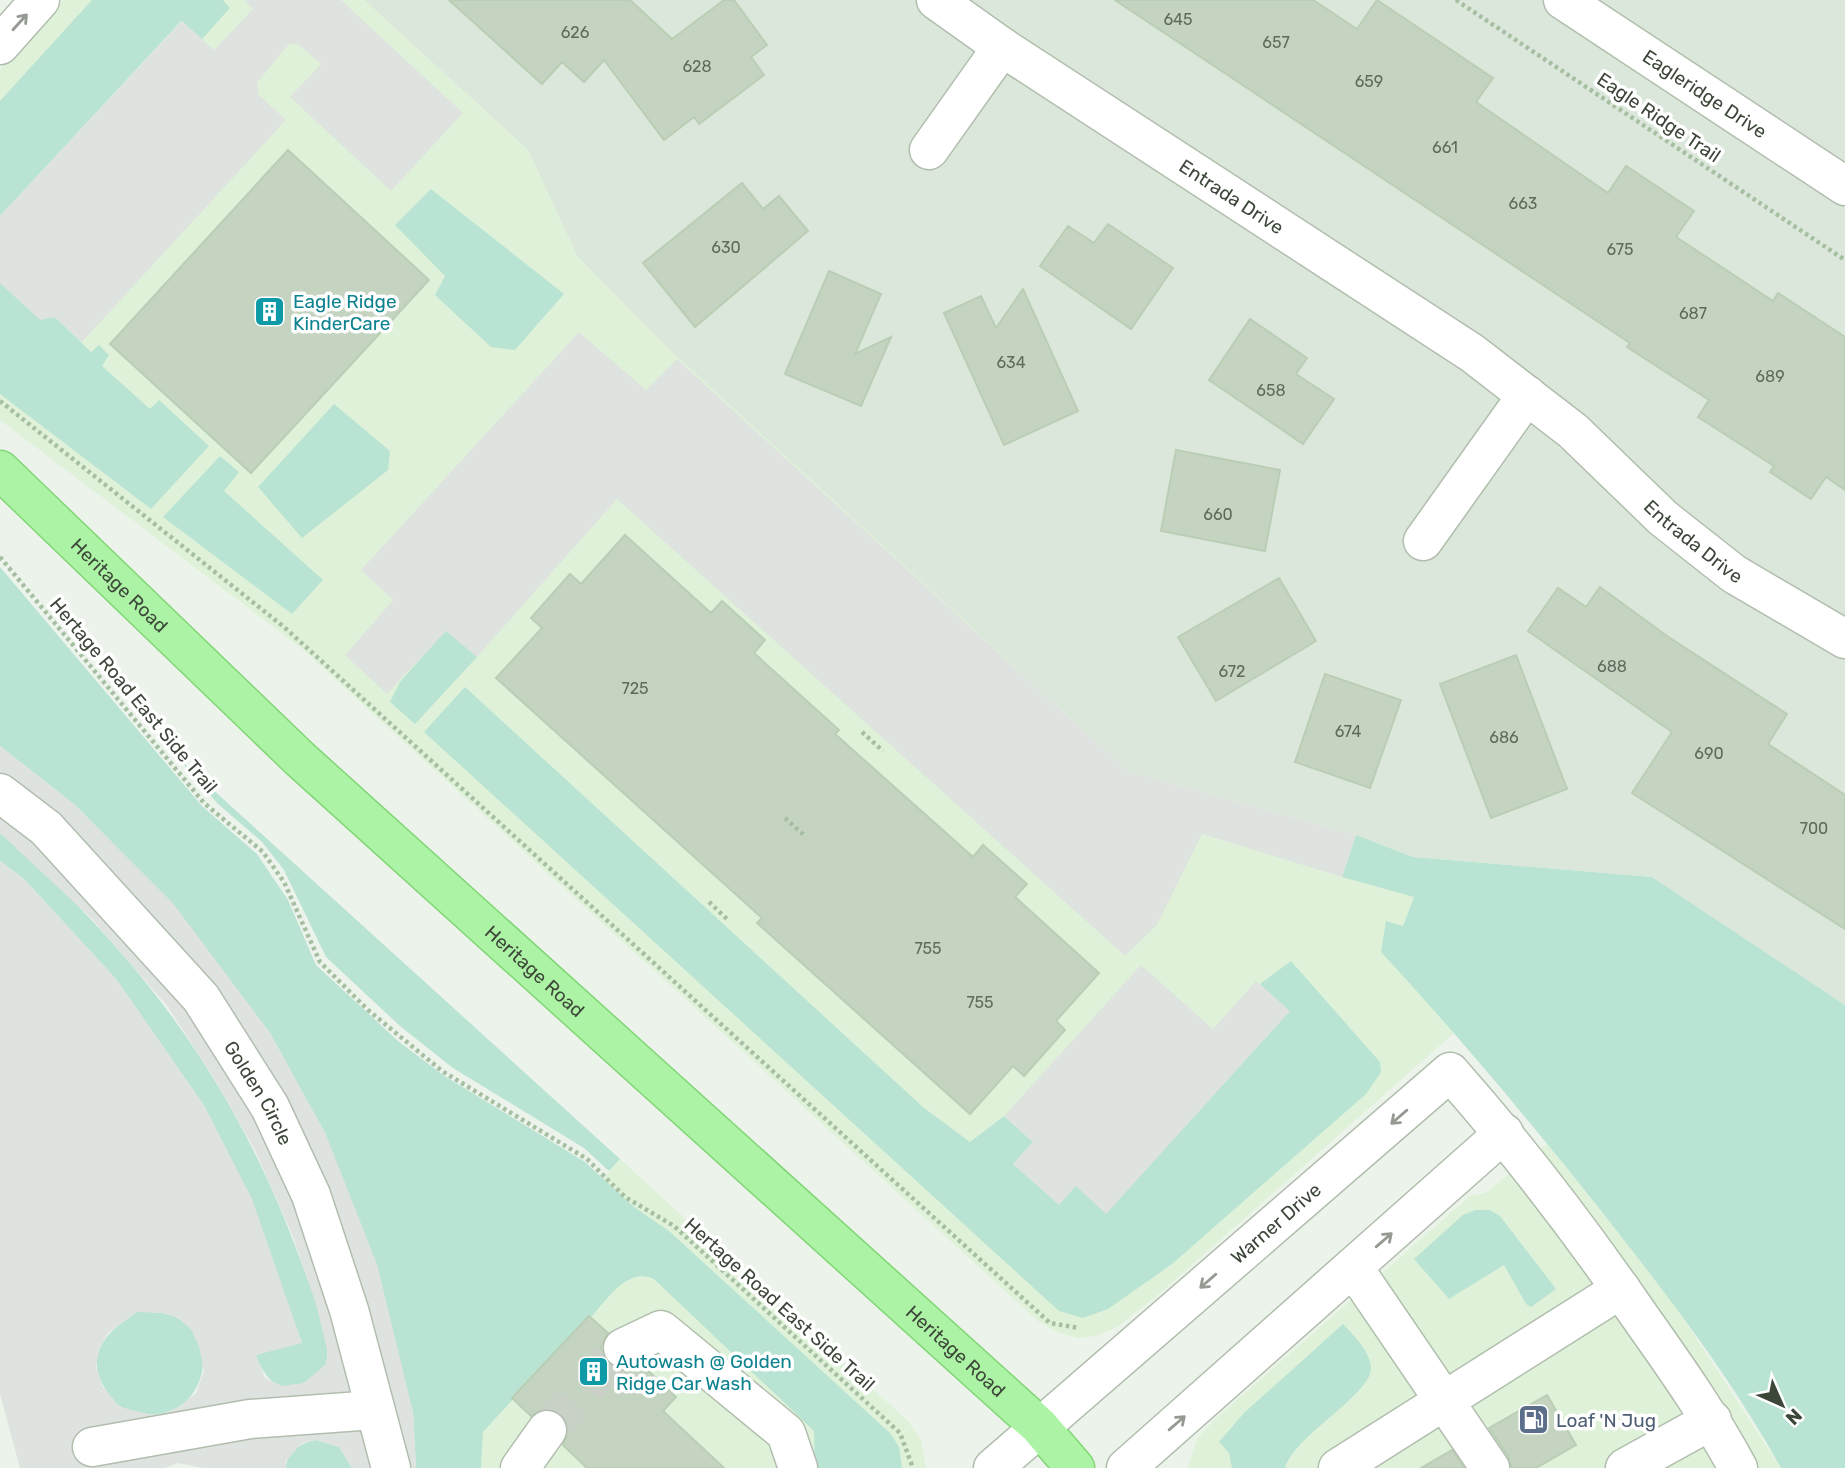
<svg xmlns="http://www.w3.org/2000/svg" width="1845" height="1468" viewBox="0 0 1845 1468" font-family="Rubik,sans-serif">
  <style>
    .residential { fill: #dbe7da }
    .commercial { fill: #dff2d9 }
    .green { fill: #b9e3d3 }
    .parking { fill: #dfe3df; fill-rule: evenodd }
    .building { fill: #c5d4c1; stroke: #baceb5; stroke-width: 2 }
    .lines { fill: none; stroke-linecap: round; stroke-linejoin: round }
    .minor-tunnel { stroke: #c9d1c7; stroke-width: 38; stroke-dasharray: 38 19; stroke-linecap: butt }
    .minor-casing { stroke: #b1beae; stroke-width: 41 }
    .major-casing { stroke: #81d676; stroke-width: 41 }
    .path { stroke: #a6bea1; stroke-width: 4.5; stroke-dasharray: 3.5 3.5; stroke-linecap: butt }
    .minor { stroke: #fff; stroke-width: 38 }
    .major { stroke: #adf3a5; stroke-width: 38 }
    .oneway { stroke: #949a92 }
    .labels { text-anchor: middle; stroke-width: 7; stroke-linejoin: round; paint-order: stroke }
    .number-label { font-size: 16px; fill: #5e6a5b }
    .street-label { font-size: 19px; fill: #3c4739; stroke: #fff }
    .culture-label { font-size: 19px; fill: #0d838f; stroke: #fff; text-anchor: start }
    .service-label { font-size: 19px; fill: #4e5e75; stroke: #fff; text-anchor: start }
  </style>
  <rect width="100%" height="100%" fill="#ecf3eb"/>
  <!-- residential -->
  <path class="residential" d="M364 0H1845V1005L1652 877 1413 857 1356 835 1128 771 677 359 577 256 528 150Z"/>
  <!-- commercial -->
  <path class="commercial" d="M63 0H364L528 150 577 256 668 348 1128 771 1356 835 1413 857 1576 871 1455 1032 1159 1294 1117 1327 1096 1336 1078 1338 1059 1333 1038 1321 301 648 0 420V69Z
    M1547 1144 1669 1296 1781 1468H1188L1197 1439 1213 1421 1470 1196 1485 1193Z
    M620 1159 908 1421 921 1440 926 1468H416L602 1180Z"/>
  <!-- green -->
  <path class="green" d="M92 0H223L230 8 202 39 181 21 0 216V101Z
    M431 189 564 294 515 350 491 347 435 295 445 276 395 225Z
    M0 283 55 317 91 352 99 345 109 355 102 366 150 409 159 400 209 446 151 509 0 394Z
    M334 404 390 451 388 470 302 538 258 487Z
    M220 456 239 472 224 491 323 580 292 614 163 517Z
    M0 567 202 806 257 854 288 900 316 965 398 1041 443 1075 585 1162 634 1207 669 1231 891 1434 899 1447 902 1468H815L814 1431 654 1279C627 1267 608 1299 591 1317L589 1316 483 1432 481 1468H416L413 1412 326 1135 270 1033 172 904 75 805 0 746Z
    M446 630 477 657 415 724 390 702 400 682Z
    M465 687 924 1108 970 1142 1004 1116 1033 1142 1013 1164 1076 1186 1106 1213 1289 1012 1260 984 1291 961 1380 1062 1381 1072 1366 1094 1172 1264 1108 1309 1083 1318 1059 1311 424 732Z
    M179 759 620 1159 609 1171 584 1148 453 1068 400 1026 326 957 284 870 262 842 218 804Z
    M0 833C142 955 240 1090 303 1267 313 1295 333 1334 326 1364 296 1396 273 1397 255 1355L302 1342 205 1107 116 979 24 879 0 861Z
    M1356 835 1413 857 1652 877 1845 1005V1468H1781C1731 1377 1662 1288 1598 1207 1528 1119 1457 1034 1381 952L1386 921 1403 926 1414 897 1342 877Z
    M1476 1210H1490L1500 1216 1556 1289 1531 1307 1526 1304 1504 1265 1449 1299 1414 1259 1463 1215Z
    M137 1312C151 1312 167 1311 179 1319 226 1348 199 1423 142 1414 132 1412 121 1409 114 1401 81 1362 99 1336 137 1312Z
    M1343 1324C1353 1335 1371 1352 1371 1368 1371 1395 1296 1434 1285 1468H1232L1229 1453 1219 1442 1244 1413Z
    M316 1440 339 1447 352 1468H286C287 1451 301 1443 316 1440Z"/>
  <!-- parking -->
  <path class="parking" d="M244 0H341L463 113 391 191 290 97 321 64 298 44H289L257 83 259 95 286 120 82 342 55 317 40 320 0 283V216L182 21 214 50 253 9Z
    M579 332 646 390 677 359 1128 771 1356 835 1342 877 1202 834 1157 925 1125 956 617 499 477 657 446 631 387 694 345 655 393 600 361 570Z
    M0 746 75 805 172 902 270 1033 326 1135 377 1264 413 1412 416 1468H352L339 1447 316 1440 302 1443 286 1461V1468H203L178 1463 165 1468H20L0 1394V861L24 879 116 979 205 1107 252 1199 302 1343 256 1355 265 1378 282 1386 304 1383 326 1364 328 1353 316 1304 292 1234 255 1150 215 1080 168 1007 92 919 0 833ZM137 1312 162 1313 178 1318 191 1329 199 1346 204 1371 196 1393 179 1407 157 1416 120 1407 102 1386 96 1367 99 1349 108 1333Z
    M1141 965 1213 1029 1256 981 1290 1011 1106 1214 1076 1186 1059 1205 1013 1164 1033 1142 1004 1116Z"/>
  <!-- building -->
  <path class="building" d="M449 0H630L672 39 724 0H734L767 45 751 57 764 75 699 124 694 117 664 140 604 60 584 82 562 62 542 84Z
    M1115 0H1313L1357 29 1377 0 1493 78 1476 102 1608 193 1626 166 1694 211 1676 237 1773 301 1778 293 1845 337V490L1826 477 1811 499 1770 472 1774 466 1698 417 1709 400 1627 347 1630 343Z
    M288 150 429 280 251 473 110 344Z
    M742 183 763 209 779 196 808 231 695 327 643 263Z
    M1108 224 1173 268 1131 329 1040 266 1068 226 1094 243Z
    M829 271 881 294 855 354 891 337 861 406 785 374Z
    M1023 289 1078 411 1004 445 944 313 981 296 996 328Z
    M1250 319 1307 358 1296 374 1334 399 1303 444 1209 380Z
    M1176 450 1280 470 1265 551 1161 531Z
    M625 535 711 613 722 601 765 640 754 653 839 730 835 734 973 857 983 845 1027 884 1015 897 1099 973 1056 1021 1065 1030 1024 1076 1013 1066 970 1114 757 923 762 918 496 678 542 628 531 618 570 574 581 584Z
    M1279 578 1316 641 1216 701 1178 637Z
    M1600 587 1667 636 1787 714 1768 744 1845 795V929L1632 793 1672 732 1528 631 1558 588 1586 607Z
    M1516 655 1567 789 1491 818 1440 684Z
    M1325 674 1401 700 1370 788 1295 762Z
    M589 1316 608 1333 601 1347 603 1357 610 1366 622 1370 641 1364 676 1397 663 1411 724 1468H587L563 1445 569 1431 567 1420 560 1413 548 1408 531 1416 512 1398Z
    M1547 1395 1576 1445 1536 1468H1512L1508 1456 1489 1428Z
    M1452 1450 1464 1468H1421Z"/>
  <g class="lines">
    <!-- minor-tunnel -->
    <path class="minor-tunnel" d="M547 1430 623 1348"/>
    <defs>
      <g id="minor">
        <path id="s1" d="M936 0 1002 47 1472 353 1573 431 1663 518 1734 574 1845 639"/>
        <path id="s2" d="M1563 0 1845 186"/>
        <path d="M0 45 40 0"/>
        <path d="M929 150 1002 47"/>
        <path d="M1423 541 1527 395"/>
        <path id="s3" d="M0 793 46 828 201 998 270 1107 311 1195 349 1310 391 1468"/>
        <path d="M1353 1267 1490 1468"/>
        <path d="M623 1348 661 1330 786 1433 798 1468"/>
        <path d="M92 1447 250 1419 374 1410"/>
        <path d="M520 1468 547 1430"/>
        <path id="s4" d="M993 1468 1450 1072C1520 1151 1583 1234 1643 1321 1677 1369 1710 1416 1738 1468"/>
        <path d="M1126 1468 1504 1133"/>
        <path d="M1338 1468 1621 1289"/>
        <path d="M1625 1468 1712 1420"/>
      </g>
      <g id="major">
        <path id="s5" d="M0 470 300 759 1039 1426 1075 1468"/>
      </g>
    </defs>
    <!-- minor casing -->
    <use href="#minor" class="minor-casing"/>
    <!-- major casing -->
    <use href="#major" class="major-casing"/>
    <!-- path -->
    <path class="path" d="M1456 0 1845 260
      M0 401 284 627 1050 1323 1079 1328
      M0 557 204 803 263 852 284 882 320 962 368 1010 442 1071 587 1159 625 1197 674 1226 900 1433 913 1468
      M862 732 883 751
      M785 818 805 836
      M709 902 728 920"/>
    <!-- minor -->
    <use href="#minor" class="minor"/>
    <!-- major -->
    <use href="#major" class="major"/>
  </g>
  <!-- one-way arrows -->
  <defs><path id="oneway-shaft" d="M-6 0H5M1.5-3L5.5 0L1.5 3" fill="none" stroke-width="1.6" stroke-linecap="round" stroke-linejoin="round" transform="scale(1.75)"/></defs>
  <g class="oneway">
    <use href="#oneway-shaft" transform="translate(20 22) rotate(-48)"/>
    <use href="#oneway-shaft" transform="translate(1399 1117) rotate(139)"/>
    <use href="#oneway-shaft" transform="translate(1384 1240) rotate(-41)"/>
    <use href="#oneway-shaft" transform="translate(1208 1281) rotate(139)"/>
    <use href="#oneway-shaft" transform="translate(1177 1423) rotate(-41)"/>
  </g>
  <!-- icons -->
  <defs>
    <symbol id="building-square" viewBox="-11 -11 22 22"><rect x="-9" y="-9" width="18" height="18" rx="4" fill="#0f9aa8" stroke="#fff"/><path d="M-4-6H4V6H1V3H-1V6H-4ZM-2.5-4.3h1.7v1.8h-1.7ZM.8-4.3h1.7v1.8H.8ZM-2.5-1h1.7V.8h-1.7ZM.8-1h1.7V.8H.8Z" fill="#fff"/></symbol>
    <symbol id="fuel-square" viewBox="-11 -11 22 22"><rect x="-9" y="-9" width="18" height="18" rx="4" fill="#5c6f8a" stroke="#fff"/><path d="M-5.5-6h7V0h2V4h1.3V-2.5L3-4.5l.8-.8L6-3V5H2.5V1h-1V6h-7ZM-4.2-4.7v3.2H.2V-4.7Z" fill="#fff"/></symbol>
  </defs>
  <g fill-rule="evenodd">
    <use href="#building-square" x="252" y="294" width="35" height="35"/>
    <use href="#building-square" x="576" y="1354" width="35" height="35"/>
    <use href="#fuel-square" x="1516" y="1402" width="35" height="35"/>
  </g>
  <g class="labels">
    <!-- number labels -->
    <g class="number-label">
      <text x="1178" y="25">645</text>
      <text x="575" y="38">626</text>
      <text x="1276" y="48">657</text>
      <text x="697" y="72">628</text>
      <text x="1369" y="87">659</text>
      <text x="1445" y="153">661</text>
      <text x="1523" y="209">663</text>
      <text x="726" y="253">630</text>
      <text x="1620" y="255">675</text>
      <text x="1693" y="319">687</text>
      <text x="1011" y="368">634</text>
      <text x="1770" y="382">689</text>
      <text x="1271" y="396">658</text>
      <text x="1218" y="520">660</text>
      <text x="1612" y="672">688</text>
      <text x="1232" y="677">672</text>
      <text x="635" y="694">725</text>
      <text x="1348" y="737">674</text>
      <text x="1504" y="743">686</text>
      <text x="1709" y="759">690</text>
      <text x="1814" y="834">700</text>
      <text x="928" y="954">755</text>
      <text x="980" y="1008">755</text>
    </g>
    <!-- street labels -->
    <g class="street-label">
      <text dy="7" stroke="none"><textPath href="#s2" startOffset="170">Eagleridge Drive</textPath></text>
      <text transform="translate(1659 117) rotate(34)" y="7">Eagle Ridge Trail</text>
      <text dy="7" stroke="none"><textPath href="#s1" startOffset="355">Entrada Drive</textPath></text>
      <text dy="7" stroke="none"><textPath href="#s1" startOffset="933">Entrada Drive</textPath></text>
      <text dy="7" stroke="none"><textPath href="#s5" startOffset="166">Heritage Road</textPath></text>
      <text transform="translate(134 695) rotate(50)" y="7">Hertage Road East Side Trail</text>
      <text dy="7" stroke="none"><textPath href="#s5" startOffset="733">Heritage Road</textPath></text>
      <text dy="7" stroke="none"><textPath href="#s3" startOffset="399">Golden Circle</textPath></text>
      <text dy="7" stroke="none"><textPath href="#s4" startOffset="374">Warner Drive</textPath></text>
      <text transform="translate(780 1304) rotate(42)" y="7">Hertage Road East Side Trail</text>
      <text dy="7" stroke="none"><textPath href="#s5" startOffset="1300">Heritage Road</textPath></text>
    </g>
    <!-- culture labels -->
    <g class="culture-label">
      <text x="293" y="308">Eagle Ridge<tspan x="293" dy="22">KinderCare</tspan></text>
      <text x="616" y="1368">Autowash @ Golden<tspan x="616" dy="22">Ridge Car Wash</tspan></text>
    </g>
    <!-- service labels -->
    <g class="service-label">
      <text x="1556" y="1427">Loaf 'N Jug</text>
    </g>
  </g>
  <!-- north arrow -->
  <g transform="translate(1782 1405) rotate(135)" stroke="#ffffff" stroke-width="5" paint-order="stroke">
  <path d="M0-5L12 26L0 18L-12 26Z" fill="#3c4739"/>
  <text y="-10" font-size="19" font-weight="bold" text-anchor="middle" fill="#3c4739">N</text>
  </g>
</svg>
